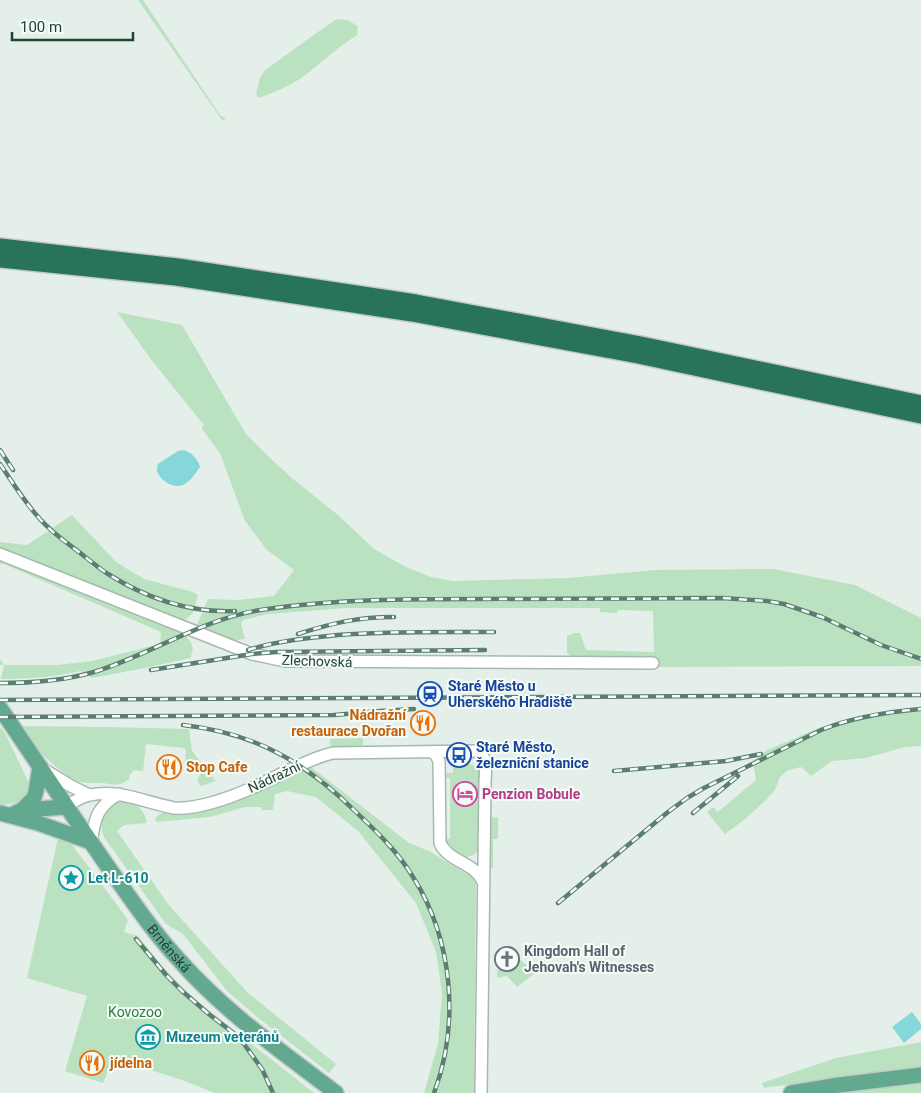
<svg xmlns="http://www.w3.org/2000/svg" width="921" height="1093" viewBox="0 0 921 1093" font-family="Roboto,sans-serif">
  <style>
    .green { fill: #bbe2c0 }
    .water { fill: #86d7da }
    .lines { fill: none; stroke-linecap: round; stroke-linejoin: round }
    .minor-casing { stroke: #a6b8b0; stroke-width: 14 }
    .major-casing { stroke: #c1cac7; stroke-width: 18 }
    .highway-casing { stroke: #c1cac7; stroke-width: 18 }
    .minor { stroke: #fff; stroke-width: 11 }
    .major { stroke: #63a98f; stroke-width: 15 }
    .highway { stroke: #29735a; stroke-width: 15 }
    .rail-casing { stroke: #5b7e71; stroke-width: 4.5 }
    .rail { stroke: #f5fbf7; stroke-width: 2.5; stroke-dasharray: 8; stroke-linecap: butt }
    .labels { text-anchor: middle; stroke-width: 4; stroke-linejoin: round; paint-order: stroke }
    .street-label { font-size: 14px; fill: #214336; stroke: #f5fbf7 }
    .transit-label { font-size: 14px; font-weight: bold; fill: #164399; stroke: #f5fbf7; text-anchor: start }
    .food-label { font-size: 14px; font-weight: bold; fill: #c56008; stroke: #f5fbf7; text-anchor: start }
    .hotel-label { font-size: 14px; font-weight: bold; fill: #b23c85; stroke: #f5fbf7; text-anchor: start }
    .culture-label { font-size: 14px; font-weight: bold; fill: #0d838f; stroke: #f5fbf7; text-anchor: start }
    .worship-label { font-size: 14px; font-weight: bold; fill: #5b616d; stroke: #f5fbf7; text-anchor: start }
    .park-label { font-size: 14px; fill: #267f3d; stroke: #f5fbf7 }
  </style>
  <rect width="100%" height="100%" fill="#e4efe9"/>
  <!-- green -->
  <path class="green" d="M138 0H143L220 115 226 119 222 120Z
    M337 19 347 20 358 26 357 35C338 47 322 62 304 76 291 86 274 92 259 98L256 94 260 78 264 71 315 34Z
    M117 312 182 325 246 434 268 456 293 479 338 515 374 549 406 567 431 577 453 581 568 578 655 570 773 569 855 585 921 618V666L654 667 573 658 567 653V636L574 633H580L586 650 654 652 653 611 618 610 617 613 600 612V608H346L268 614 243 620 241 624 245 639 232 641 197 625 208 599 238 600 274 596 294 570 267 550 245 521 220 453 202 429 203 424 153 362Z
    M72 515 116 562 144 579 193 592 198 595 193 613 185 620 145 608 0 551V542L27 545Z
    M0 559 165 624C179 632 200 639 190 658L150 667 92 678 81 671C54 677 29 679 1 679L4 665H0V659L4 665H57L92 661 160 644 161 632 4 564H0Z
    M904 712H921V746L905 747 866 758 832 761 811 776 801 767 788 770 780 777 775 790 766 800 744 820 725 834 707 812 713 807 718 812 756 780 753 761 767 750 821 727Z
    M23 726 106 727 189 729 192 751 216 781 201 786 197 781 201 772 185 767 186 750 184 748 146 744 143 771 134 770 129 776 130 778C118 788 115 784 101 783 93 783 85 784 77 781 67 778 42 755 35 746 31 740 27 733 23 726Z
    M0 727 5 733 30 785C30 786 29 793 29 794 24 803 9 804 0 805Z
    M363 738V745L350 749 331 750 330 739Z
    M453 763C464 763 474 762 481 772V849L473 855 467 857H463L450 851 444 839H450V778H444V773H453Z
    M311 767 409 843 429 851 475 879 476 884 474 1093H424L438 1043 442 994 436 952 416 903 358 831 316 797 287 791 275 794 273 810H262L261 807H245L210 817 157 822 155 820 157 816 162 813Z
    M122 800C135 802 145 809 147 823L124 825 117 831 168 904 247 992 336 1064 329 1073 256 1016 227 991 183 934 166 924 104 837C101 829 101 824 103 817L101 815 113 803Z
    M498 817V839H493V868H488L490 818Z
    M58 838 63 839 72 845 106 890 128 920 124 932 138 936 162 966 192 997 314 1093H215L182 1080 113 1058 103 1083 65 1071 87 996 27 978Z
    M516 956 534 972V974L517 987 507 976 497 978V970H511V961Z
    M921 1042V1067L855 1075 764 1088 762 1083 836 1058Z
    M921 1083V1093H849L870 1089Z"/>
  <!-- water -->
  <path class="water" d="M184 450C192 453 198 459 200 467 195 474 191 481 183 485 174 489 160 481 157 471 157 469 157 466 158 464L178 451Z
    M912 1012 921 1024V1029L904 1043 892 1027Z"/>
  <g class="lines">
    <defs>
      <path id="minor" d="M0 554 252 654 285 661 653 663
        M432 752 436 755 439 761 440 843C448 862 475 862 483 882
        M43 769 71 786 89 795
        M66 807C73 802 82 796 90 795 119 789 147 803 174 808 207 810 254 788 283 773 300 765 315 757 333 753L476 751C489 756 485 773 485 784L481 1093
        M91 842C95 819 96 807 119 794"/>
      <g id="major">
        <path id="s1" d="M0 708C37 762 73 817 111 871 133 902 154 933 180 961 225 1012 282 1052 336 1093"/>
        <path d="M22 810 34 798 36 791 40 767"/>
        <path d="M0 813 38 823 91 842"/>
        <path d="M11 815 22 810 66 807"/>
        <path d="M791 1093 839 1085 921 1075"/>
      </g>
      <path id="highway" d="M0 246 178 266 416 302 641 344 921 403
        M0 260 176 278 412 314 638 356 921 416"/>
    </defs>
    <!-- minor casing -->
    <use href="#minor" class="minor-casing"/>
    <!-- major casing -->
    <use href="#major" class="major-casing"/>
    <!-- highway casing -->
    <use href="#highway" class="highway-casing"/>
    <!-- minor -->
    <use href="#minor" class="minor"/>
    <!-- major -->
    <use href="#major" class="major"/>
    <!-- highway -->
    <use href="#highway" class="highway"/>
    <defs>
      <path id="rail" d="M0 450 13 470
        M0 464C13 483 25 503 40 519 53 534 69 544 84 556 92 562 100 569 108 574 146 598 190 613 235 611
        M298 634C333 623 357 617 394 617
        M248 650C277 641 307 638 338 635 390 631 442 632 494 632
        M151 670 252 654 277 652 485 650
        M0 683C32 683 63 681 94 672 153 654 204 617 267 609 338 599 409 599 479 599 560 599 641 599 722 598L767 601 784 604 822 617 881 645 921 659
        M0 700 921 695
        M0 717 334 715 380 711 414 709
        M183 725C255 733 305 762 356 812 377 832 398 852 413 877 453 940 460 1024 434 1093
        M614 771 726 761 761 754
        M693 813 738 776
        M558 903 668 812 687 798 704 788 821 730C853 717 887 712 921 709
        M136 939 167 976 182 991 210 1015 236 1035 244 1044 262 1069 273 1093"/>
    </defs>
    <!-- rail casing -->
    <use href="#rail" class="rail-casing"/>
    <!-- rail -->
    <use href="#rail" class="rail"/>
  </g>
  <!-- icons -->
  <defs>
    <symbol id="station-ring" viewBox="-11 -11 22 22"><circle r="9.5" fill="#f5fbf7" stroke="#1a4fb4" stroke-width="1.5"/><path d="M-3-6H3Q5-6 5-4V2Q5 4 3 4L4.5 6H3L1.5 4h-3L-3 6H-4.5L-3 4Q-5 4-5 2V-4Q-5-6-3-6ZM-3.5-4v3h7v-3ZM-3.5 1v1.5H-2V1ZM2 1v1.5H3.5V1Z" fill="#1a4fb4"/></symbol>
    <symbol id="restaurant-ring" viewBox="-11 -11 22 22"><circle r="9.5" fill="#f5fbf7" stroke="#e8710a" stroke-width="1.5"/><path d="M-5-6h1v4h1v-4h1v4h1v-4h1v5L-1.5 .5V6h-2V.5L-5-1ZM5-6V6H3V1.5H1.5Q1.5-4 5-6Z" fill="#e8710a"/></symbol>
    <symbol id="bus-ring" viewBox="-11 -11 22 22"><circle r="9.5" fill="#f5fbf7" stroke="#1a4fb4" stroke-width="1.5"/><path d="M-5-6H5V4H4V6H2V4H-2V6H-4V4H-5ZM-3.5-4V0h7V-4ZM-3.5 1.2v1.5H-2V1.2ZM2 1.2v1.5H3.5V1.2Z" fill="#1a4fb4"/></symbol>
    <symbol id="hotel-ring" viewBox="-11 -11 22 22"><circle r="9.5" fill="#f5fbf7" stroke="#d1479c" stroke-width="1.5"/><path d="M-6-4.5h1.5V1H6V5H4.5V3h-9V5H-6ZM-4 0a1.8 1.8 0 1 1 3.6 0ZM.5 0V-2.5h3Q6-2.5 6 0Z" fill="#d1479c"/></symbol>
    <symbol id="sight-ring" viewBox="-11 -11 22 22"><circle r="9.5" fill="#f5fbf7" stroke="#0f9aa8" stroke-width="1.5"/><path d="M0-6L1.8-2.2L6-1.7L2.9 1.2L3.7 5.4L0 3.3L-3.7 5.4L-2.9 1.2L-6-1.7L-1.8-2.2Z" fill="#0f9aa8"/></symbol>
    <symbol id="church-ring" viewBox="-11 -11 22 22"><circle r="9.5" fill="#f5fbf7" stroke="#6b7280" stroke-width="1.5"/><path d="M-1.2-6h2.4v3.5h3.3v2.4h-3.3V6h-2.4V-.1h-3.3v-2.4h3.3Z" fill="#6b7280"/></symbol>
    <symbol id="museum-ring" viewBox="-11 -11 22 22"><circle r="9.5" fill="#f5fbf7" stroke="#0f9aa8" stroke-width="1.5"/><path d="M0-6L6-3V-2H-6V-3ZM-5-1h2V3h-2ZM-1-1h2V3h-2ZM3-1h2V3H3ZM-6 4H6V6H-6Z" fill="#0f9aa8"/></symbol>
  </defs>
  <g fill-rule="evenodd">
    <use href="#station-ring" x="416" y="680" width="28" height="28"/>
    <use href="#restaurant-ring" x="409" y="709" width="28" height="28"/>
    <use href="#bus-ring" x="445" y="741" width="28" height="28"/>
    <use href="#restaurant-ring" x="155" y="753" width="28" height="28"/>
    <use href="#hotel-ring" x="451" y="780" width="28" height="28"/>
    <use href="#sight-ring" x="57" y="864" width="28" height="28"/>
    <use href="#church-ring" x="493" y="945" width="28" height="28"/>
    <use href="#museum-ring" x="134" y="1023" width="28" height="28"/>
    <use href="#restaurant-ring" x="78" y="1049" width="28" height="28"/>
  </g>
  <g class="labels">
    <!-- street labels -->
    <g class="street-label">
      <text transform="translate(317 661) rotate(2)" y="5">Zlechovská</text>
      <text transform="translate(274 777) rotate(-25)" y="5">Nádražní</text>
      <text dy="5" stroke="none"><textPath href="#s1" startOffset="294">Brněnská</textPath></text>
    </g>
    <!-- transit labels -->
    <g class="transit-label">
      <text x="448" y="691">Staré Město u<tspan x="448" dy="16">Uherského Hradiště</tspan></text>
      <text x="476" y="752">Staré Město,<tspan x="476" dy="16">železniční stanice</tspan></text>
    </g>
    <!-- food labels -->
    <g class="food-label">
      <text x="406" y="720" text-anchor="end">Nádražní<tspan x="406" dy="16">restaurace Dvořan</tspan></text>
      <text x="186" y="772">Stop Cafe</text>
      <text x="110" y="1068">jídelna</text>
    </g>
    <!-- hotel labels -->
    <g class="hotel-label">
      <text x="482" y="799">Penzion Bobule</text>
    </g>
    <!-- culture labels -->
    <g class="culture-label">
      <text x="88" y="883">Let L-610</text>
      <text x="166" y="1042">Muzeum veteránů</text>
    </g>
    <!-- worship labels -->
    <g class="worship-label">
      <text x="524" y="956">Kingdom Hall of<tspan x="524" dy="16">Jehovah's Witnesses</tspan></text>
    </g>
    <!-- park labels -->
    <g class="park-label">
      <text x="135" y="1017">Kovozoo</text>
    </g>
  </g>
  <!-- scale -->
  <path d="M12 32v8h121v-8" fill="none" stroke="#214336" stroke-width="2.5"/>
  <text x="20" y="32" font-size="15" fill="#214336" stroke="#f5fbf7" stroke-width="4" paint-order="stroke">100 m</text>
</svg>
